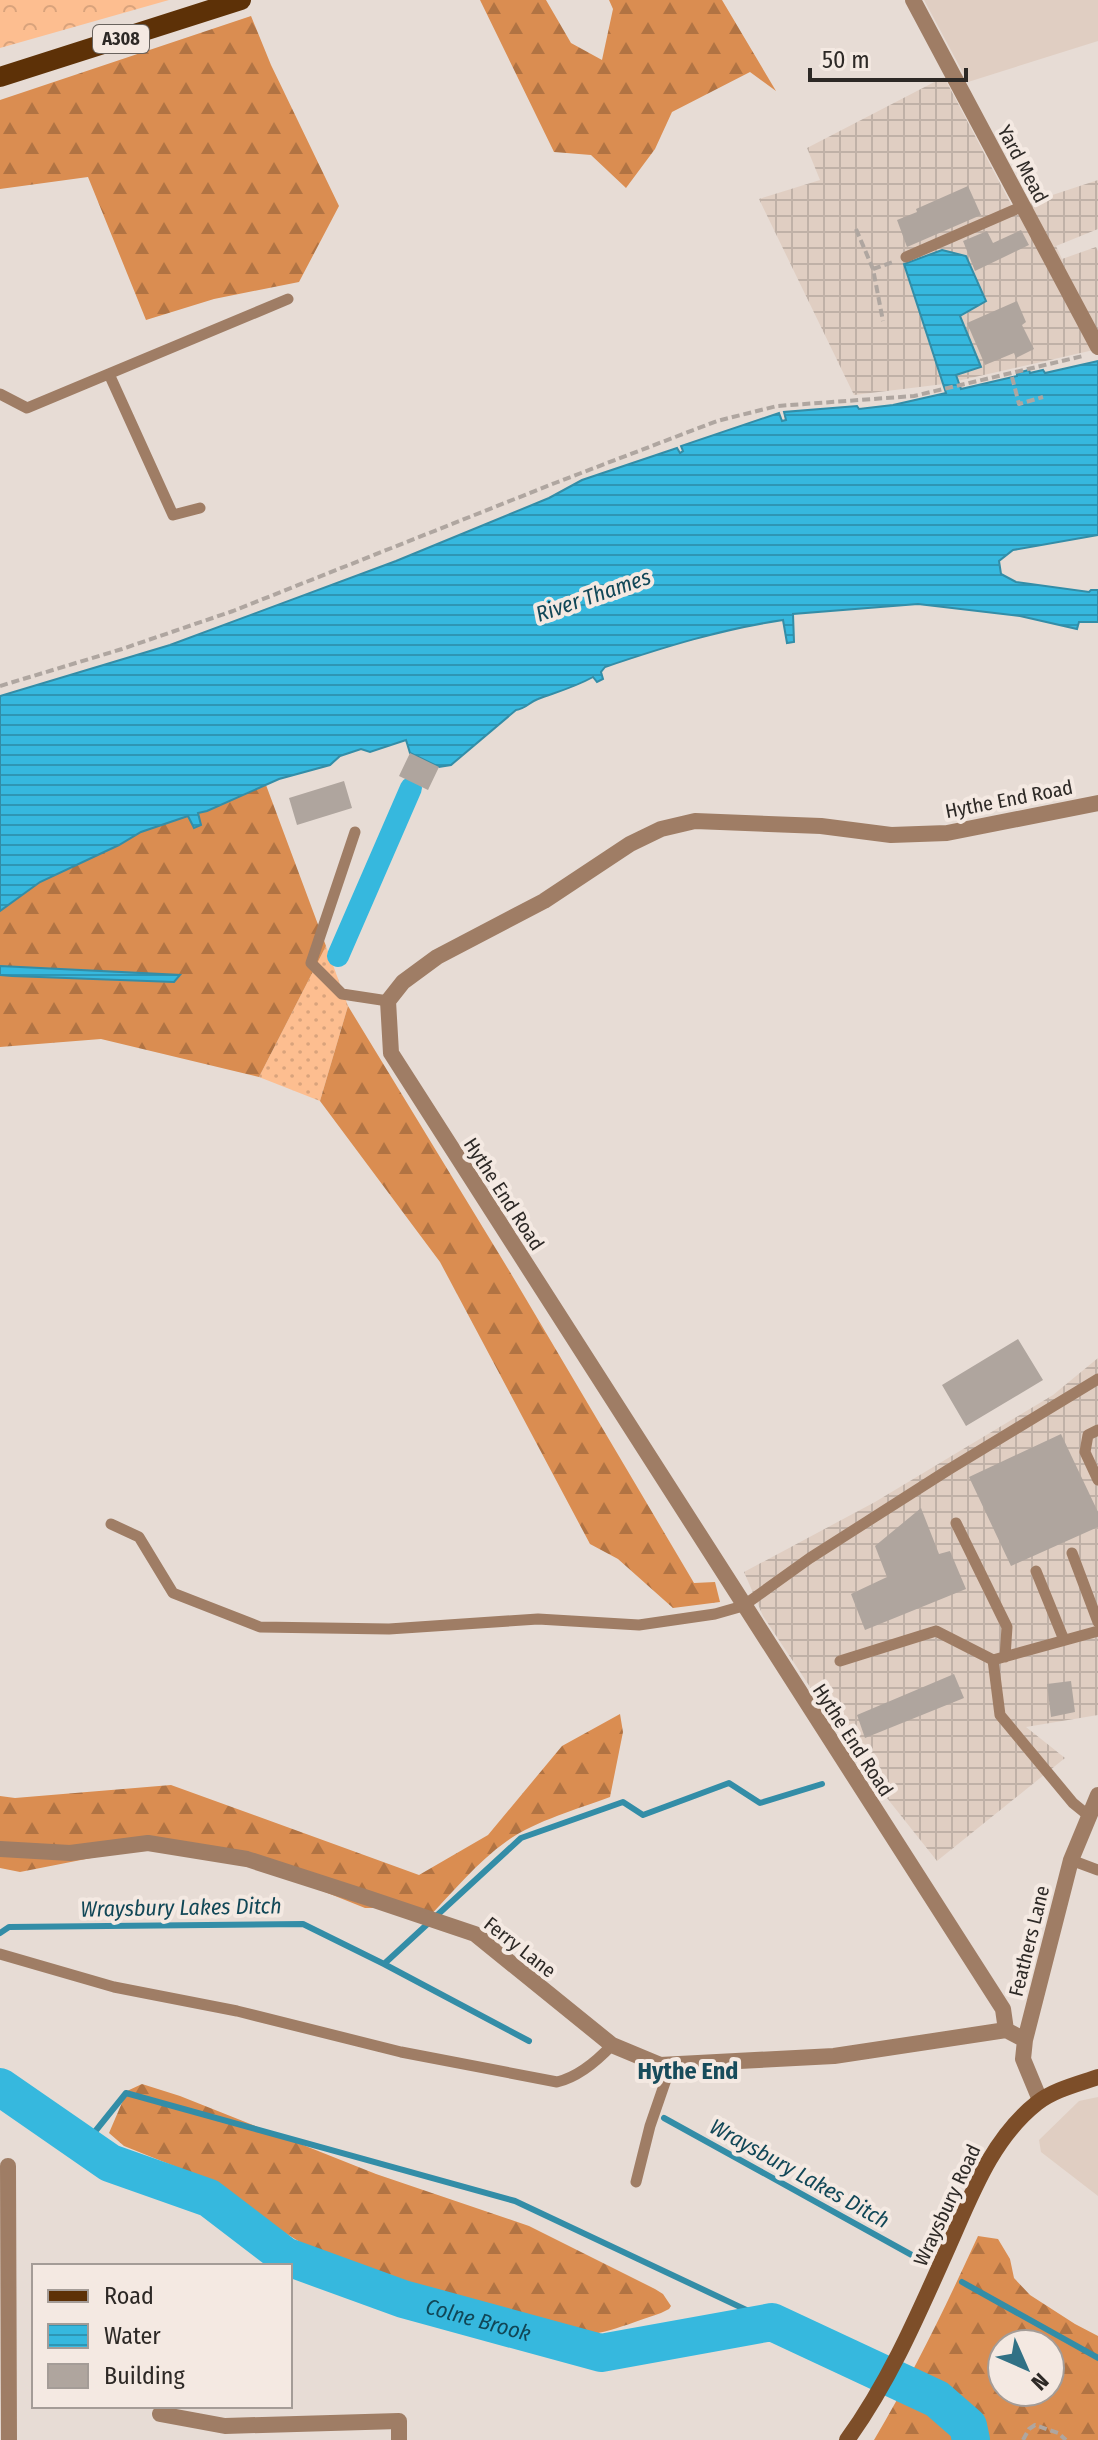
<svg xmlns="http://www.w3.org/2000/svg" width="1098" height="2440" viewBox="0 0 1098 2440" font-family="'Fira Sans Condensed',sans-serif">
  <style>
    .built { fill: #e0cec2 }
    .industrial { fill: url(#industrial-grid) }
    .grass { fill: url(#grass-dots) }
    .forest { fill: url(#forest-firs); fill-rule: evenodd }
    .park { fill: url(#park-crowns) }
    .water { fill: url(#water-rules); stroke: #338da7; stroke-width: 2 }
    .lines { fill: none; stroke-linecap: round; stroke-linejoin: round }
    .stream { stroke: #338da7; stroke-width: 6 }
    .canal { stroke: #36b8de; stroke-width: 22 }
    .river { stroke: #36b8de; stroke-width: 38 }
    .building { fill: #afa59e }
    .path { stroke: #afa6a0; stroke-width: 4; stroke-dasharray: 8 4; stroke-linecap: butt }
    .service { stroke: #9f7d65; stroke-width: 11 }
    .minor { stroke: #9f7d65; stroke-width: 16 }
    .secondary { stroke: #7d4e29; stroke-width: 16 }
    .primary { stroke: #5d3107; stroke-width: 20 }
    .labels { text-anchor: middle; stroke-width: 8; stroke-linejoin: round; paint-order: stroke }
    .shield { fill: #f4e9e2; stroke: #69635e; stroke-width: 2 }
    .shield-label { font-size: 18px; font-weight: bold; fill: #2d2926 }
    .street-label { font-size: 20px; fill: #2d2926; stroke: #f4e9e2 }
    .water-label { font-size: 22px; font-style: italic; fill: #114757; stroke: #f4e9e2 }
    .quarter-label { font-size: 24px; font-weight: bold; fill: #174c5b; stroke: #f4e9e2 }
  </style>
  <defs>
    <pattern id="industrial-grid" width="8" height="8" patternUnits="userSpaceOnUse" patternTransform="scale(2)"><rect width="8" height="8" fill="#e0cec2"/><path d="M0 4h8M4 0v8" fill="none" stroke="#c0b1a7"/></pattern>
    <pattern id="grass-dots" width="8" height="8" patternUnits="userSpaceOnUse" patternTransform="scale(2)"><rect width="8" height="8" fill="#fdbe90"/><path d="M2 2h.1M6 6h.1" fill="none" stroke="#d9a37c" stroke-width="1.8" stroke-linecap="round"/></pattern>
    <pattern id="forest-firs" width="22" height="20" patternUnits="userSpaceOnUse" patternTransform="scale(2)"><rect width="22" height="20" fill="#da8d51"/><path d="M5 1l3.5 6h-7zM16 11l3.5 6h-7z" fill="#b17343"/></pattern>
    <pattern id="park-crowns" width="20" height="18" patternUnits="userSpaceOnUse" patternTransform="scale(2)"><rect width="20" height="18" fill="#fdbe90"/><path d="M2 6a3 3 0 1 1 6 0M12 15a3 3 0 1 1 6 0" fill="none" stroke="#d9a37c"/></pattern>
    <pattern id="water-rules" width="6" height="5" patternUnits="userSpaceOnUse" patternTransform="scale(2)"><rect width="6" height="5" fill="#36b8de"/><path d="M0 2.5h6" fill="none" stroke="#2e96b4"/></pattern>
  </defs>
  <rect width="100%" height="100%" fill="#e7dcd5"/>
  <!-- built -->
  <path class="built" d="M924 0H1098V41L968 82Z
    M1098 2097V2196L1041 2152 1039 2140 1079 2101Z"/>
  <!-- industrial -->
  <path class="industrial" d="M944 77 1013 208 1098 180V229L1056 246 1062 259 1096 247 1098 251V349L944 384 854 395 759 199 820 180 807 148Z
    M1098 1358V1715L1026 1727 1065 1758 937 1861 867 1773 763 1616 744 1572 875 1502 1053 1395Z"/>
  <!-- grass -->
  <path class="grass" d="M326 946 348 1006 320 1101 259 1077Z"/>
  <!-- forest -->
  <path class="forest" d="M480 0H546L571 43 602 60 613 9 609 0H722L776 91 750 72 672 112 655 149 626 188 591 155 554 152Z
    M251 16 271 65 339 206 299 282 214 299 146 320 88 177 0 189V100Z
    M266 785 326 946 259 1077 101 1039 0 1047V975H180L0 966V911L40 882 119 845 141 832 189 815 194 828 198 813Z
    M348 1006 510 1272 694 1583 715 1582 720 1602 673 1608 618 1559 590 1544 440 1262 320 1101Z
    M620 1714 623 1732 610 1797C578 1809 535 1821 507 1841 477 1862 452 1893 427 1919L402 1908H365L265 1868 147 1847 20 1872 0 1868V1796L15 1798 171 1785 419 1875 488 1835 562 1746Z
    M142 2084 180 2096 376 2174 529 2226 655 2289 663 2294 671 2306 669 2309 661 2313C611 2330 585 2343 532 2334L353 2274 174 2166 124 2146 109 2133 127 2091Z
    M978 2236 998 2239 1010 2259 1014 2278 1030 2295 1075 2324 1098 2336V2440H874C913 2374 946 2306 978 2236ZM1002 2344H1050V2392H1002Z"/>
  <!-- park -->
  <path class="park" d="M0 0H169L0 48Z"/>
  <!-- water -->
  <path class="water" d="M942 250 966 256 986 301 960 316 981 367 956 375 961 389 1017 376V373L1029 370 1030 373 1043 370 1045 373 1098 361V535L1013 550 999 561 1001 574 1016 582 1089 592 1091 590H1098V622H1079L1077 629 1020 616 918 604 793 614 794 642 787 643 783 620C722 629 664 647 605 667L601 672 603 679 597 682 593 677C575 687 557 692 538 699 529 702 526 709 516 710L451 765 439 767 410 753 406 740 370 752 361 749 340 756 330 765 279 779 207 811 198 813 201 825 194 828 188 816 141 832 119 845 40 882 0 911V696L170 645 396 561 549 498 582 480 677 448 680 453 683 451 681 446 779 413 782 421 786 420 784 412 857 406 859 409 893 405 946 393 904 264Z
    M0 966 180 975 174 982 12 976 0 975Z"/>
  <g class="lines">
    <!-- stream -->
    <path class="stream" d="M0 1933 9 1927 303 1924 384 1964 529 2041
      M384 1964 521 1838 623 1802 643 1815 729 1783 760 1803 822 1784
      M664 2118 919 2259
      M85 2144 126 2093 515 2201 772 2322
      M962 2282 1098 2358"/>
    <!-- canal -->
    <path class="canal" d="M338 956 411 788"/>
    <!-- river -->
    <path class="river" id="s1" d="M0 2087 110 2163 209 2198 285 2256 403 2299 601 2353 772 2322 937 2399 968 2426 971 2440"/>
  </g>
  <!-- building -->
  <path class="building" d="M968 186 981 215 907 247 897 220 917 212 916 209Z
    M1021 230 1029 245 975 271 963 241 987 231 993 243Z
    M1017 301 1026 322 1022 325 1034 349 1016 358 1014 353 985 365 967 323Z
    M410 753 439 767 428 790 399 776Z
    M344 781 352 808 297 825 289 798Z
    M1018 1339 1043 1380 966 1426 942 1385Z
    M1061 1434 1098 1512V1527L1011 1566 969 1477Z
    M921 1508 939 1554 950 1551 966 1589 865 1630 851 1594 887 1577 875 1546Z
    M954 1674 964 1698 865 1738 857 1715Z
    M1071 1681 1075 1712 1051 1717 1047 1684Z"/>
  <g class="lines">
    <!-- path -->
    <path class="path" d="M856 229 873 269 883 321
      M873 269 893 262
      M1012 377 1019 404 1043 397
      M0 686 122 649 233 611 555 483 717 421 777 406 914 396 1083 356
      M1023 2440 1029 2429 1035 2425 1058 2433 1066 2440"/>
    <!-- service -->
    <path class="service" d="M906 257 1023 206
      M109 374 173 515 200 508
      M0 394 27 408 288 299
      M355 832 311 963 342 994 388 1001
      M1098 1430 1088 1435 1085 1452 1098 1480
      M956 1523 1007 1627 1005 1657
      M111 1524 139 1537 173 1593 260 1627 389 1629 538 1619 639 1625 715 1614 743 1606 810 1558 948 1470 1098 1379
      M1072 1553 1098 1622
      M1036 1571 1064 1640
      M840 1661 936 1631 993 1660
      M1089 1816 1073 1803 1000 1715 993 1660 1098 1631
      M1071 1860 1098 1870
      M0 1954 114 1987 237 2011 401 2052 557 2082C578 2077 597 2061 612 2045
      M636 2182 650 2126 671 2065"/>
    <!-- minor -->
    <path class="minor" d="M913 0 1098 347
      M0 1849 70 1853 148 1843 247 1859 368 1898 475 1934 612 2045 660 2065 834 2056 1006 2030
      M1025 2040 1006 2030 1003 2009 391 1053 388 1001 403 982 437 957 544 901 630 844 661 829 695 821 821 826 891 835 947 833 1098 803
      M1040 2100 1023 2059 1025 2040 1071 1860 1098 1795
      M8 2166 9 2440
      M160 2414 225 2426 399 2421V2440"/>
    <!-- secondary -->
    <path class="secondary" d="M847 2440C889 2382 917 2317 946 2252 970 2199 990 2140 1037 2103 1053 2090 1078 2084 1098 2077"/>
    <!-- primary -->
    <path class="primary" d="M0 77 241 0"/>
  </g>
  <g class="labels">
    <!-- shield labels -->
    <rect class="shield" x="93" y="25" width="56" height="28" rx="6"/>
    <g class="shield-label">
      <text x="121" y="45">A308</text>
    </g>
    <!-- street labels -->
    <g class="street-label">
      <text transform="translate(1023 164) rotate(62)" y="7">Yard Mead</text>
      <text transform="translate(1009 799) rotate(-11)" y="7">Hythe End Road</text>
      <text transform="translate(504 1194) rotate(57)" y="7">Hythe End Road</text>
      <text transform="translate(853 1740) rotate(57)" y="7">Hythe End Road</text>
      <text transform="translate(1029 1941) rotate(-76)" y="7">Feathers Lane</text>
      <text transform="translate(520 1947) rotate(38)" y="7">Ferry Lane</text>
      <text transform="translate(947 2205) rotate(-65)" y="7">Wraysbury Road</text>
    </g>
    <!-- water labels -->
    <g class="water-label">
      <text transform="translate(593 595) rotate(-19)" y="8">River Thames</text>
      <text transform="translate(181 1907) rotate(-1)" y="8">Wraysbury Lakes Ditch</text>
      <text transform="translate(800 2173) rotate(29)" y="8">Wraysbury Lakes Ditch</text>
      <text dy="8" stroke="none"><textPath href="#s1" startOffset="538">Colne Brook</textPath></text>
    </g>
    <!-- quarter labels -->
    <g class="quarter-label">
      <text x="688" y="2079">Hythe End</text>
    </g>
  </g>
  <!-- legend -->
  <rect x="32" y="2264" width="260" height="144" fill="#f4e9e2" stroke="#a49c97" stroke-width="2"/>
  <rect x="48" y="2290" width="40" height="12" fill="#5d3107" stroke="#a49c97" stroke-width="2"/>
  <text x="104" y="2304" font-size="24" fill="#2d2926">Road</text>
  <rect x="48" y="2324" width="40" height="24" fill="url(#water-rules)" stroke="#a49c97" stroke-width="2"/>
  <text x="104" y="2344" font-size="24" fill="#2d2926">Water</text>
  <rect x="48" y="2364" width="40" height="24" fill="#afa59e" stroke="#a49c97" stroke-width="2"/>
  <text x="104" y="2384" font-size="24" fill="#2d2926">Building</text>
  <!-- north arrow -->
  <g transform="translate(1026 2368) rotate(135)"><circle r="38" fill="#f4e9e2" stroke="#a49c97" stroke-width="2"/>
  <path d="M0-6L14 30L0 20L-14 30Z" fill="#317185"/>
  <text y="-12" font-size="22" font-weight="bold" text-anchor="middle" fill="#2d2926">N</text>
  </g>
  <!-- scale -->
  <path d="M810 68v12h156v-12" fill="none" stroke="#2d2926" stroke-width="4"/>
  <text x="822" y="68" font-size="24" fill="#2d2926" stroke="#f4e9e2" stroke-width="6" paint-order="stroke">50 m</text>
</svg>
